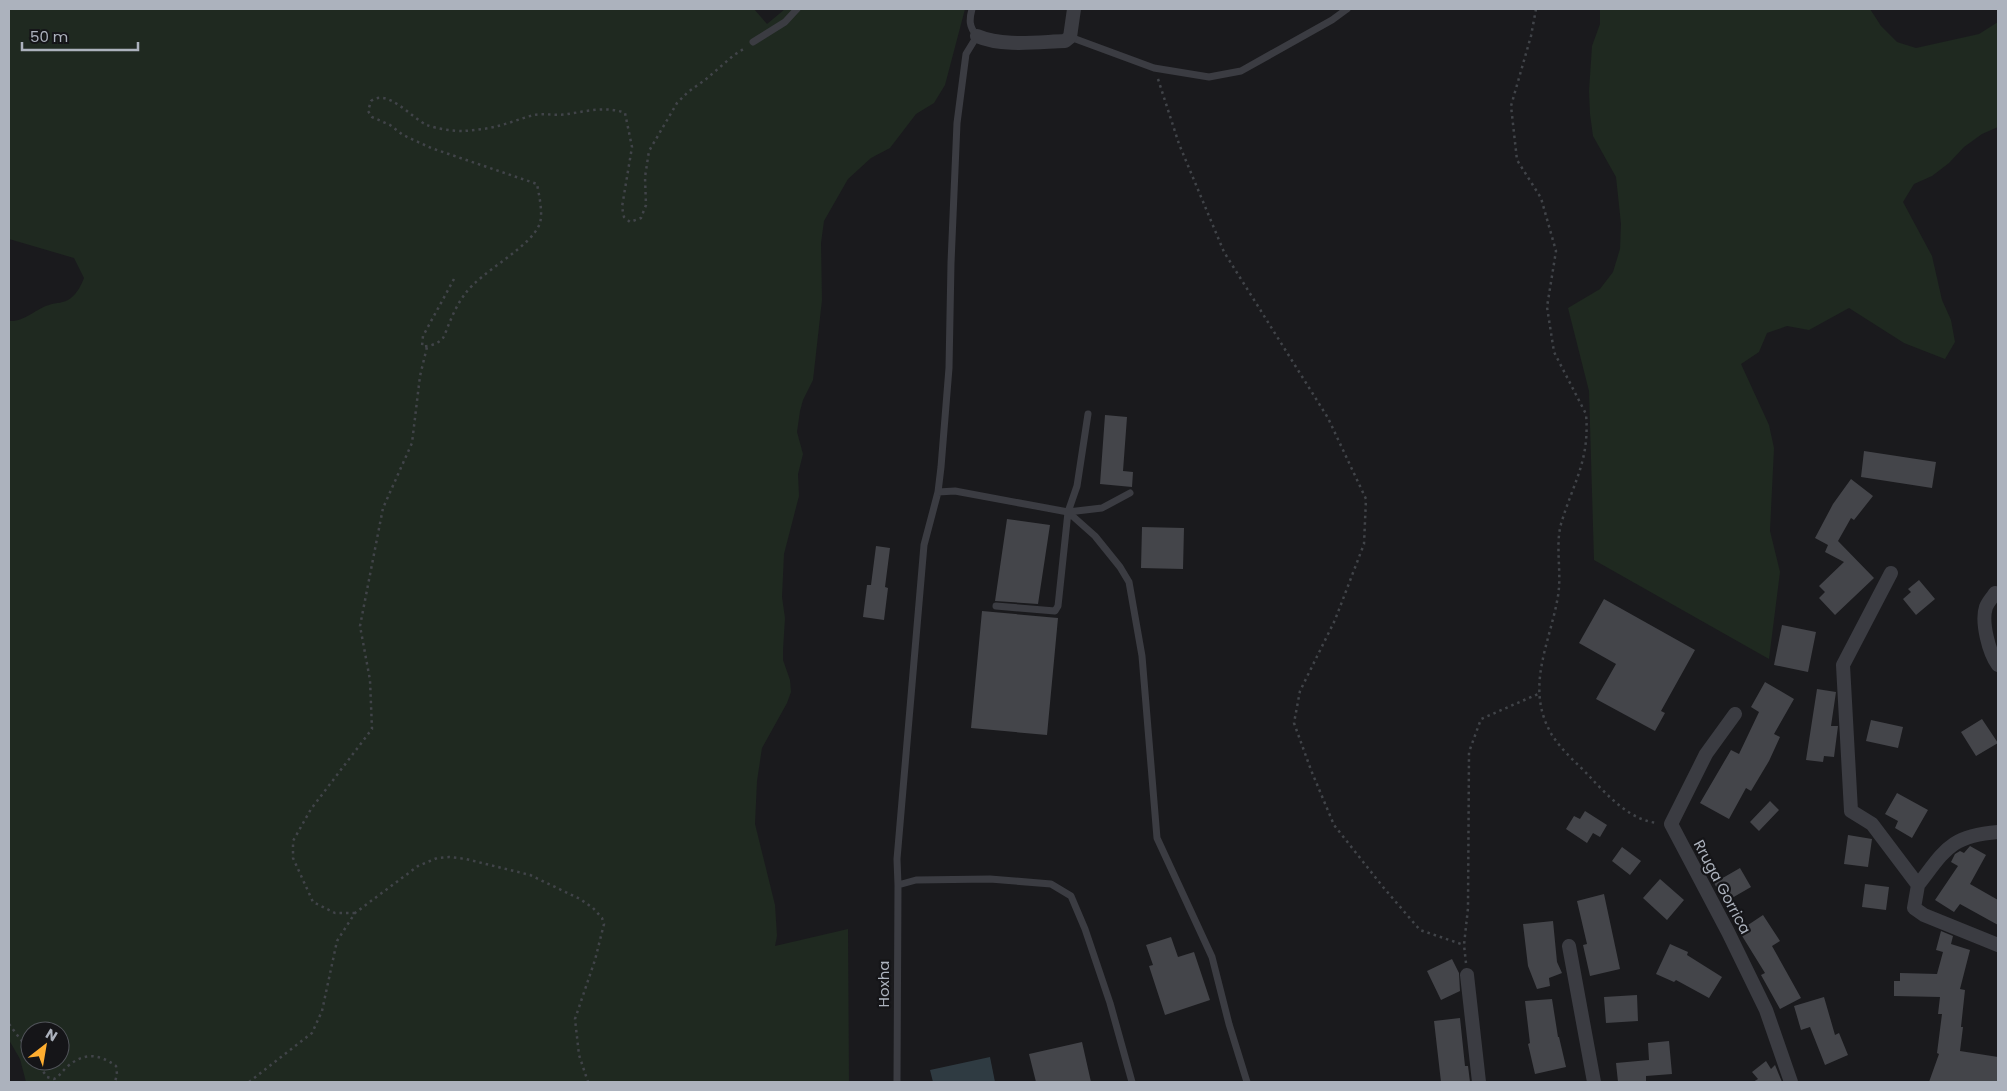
<svg xmlns="http://www.w3.org/2000/svg" width="2007" height="1091" viewBox="0 0 2007 1091" font-family="Poppins,sans-serif">
  <style>
    .green { fill: #1f2920; fill-rule: evenodd }
    .water { fill: #2f3b42 }
    .building { fill: #44454a }
    .lines { fill: none; stroke-linecap: round; stroke-linejoin: round }
    .path { stroke: #414449; stroke-width: 2.5; stroke-dasharray: 2.5 4; stroke-linecap: butt }
    .lane { stroke: #3b3c42; stroke-width: 7 }
    .street { stroke: #3b3c42; stroke-width: 14 }
    .labels { text-anchor: middle; stroke-width: 4.5; stroke-linejoin: round; paint-order: stroke }
    .street-label { font-size: 15px; fill: #acb2bd; stroke: #151518 }
  </style>
  <rect width="100%" height="100%" fill="#1a1a1d"/>
  <!-- green -->
  <path class="green" d="M9 9H754L767 24 785 9H965L945 85 934 103 916 114 890 148 871 158 848 179 824 221 821 243 822 300 813 380 803 400 800 411 797 432 803 454 798 474 799 496 784 554 782 597 785 618 783 650V660L790 680 791 692 787 703 762 748 757 781 755 824 775 905 777 936 775 946 848 929 849 1082H26L20 1059 9 1040V321C25 322 35 309 49 305 57 302 63 304 71 298 77 293 81 286 84 278L74 258 9 239ZM30 1031H60V1061H30Z
    M1600 9H1870L1881 26 1897 42 1916 48 1979 34 1998 22V127L1982 134 1964 147 1949 163 1932 176 1914 184 1903 202 1932 256 1942 300 1951 320 1955 342 1945 359 1904 343 1849 308 1809 330 1787 326 1767 333 1759 352 1741 364 1769 425 1774 448 1770 531 1780 572 1769 659 1594 560 1589 391 1568 308 1600 289 1613 272 1620 249 1621 224 1616 177 1593 136 1590 114 1589 91 1592 46 1600 24Z"/>
  <!-- water -->
  <path class="water" d="M990 1057 995 1082H933L930 1070Z"/>
  <!-- building -->
  <path class="building" d="M1105 415 1127 417 1123 471 1133 472 1132 487 1100 484Z
    M1864 451 1936 462 1932 488 1861 477Z
    M1851 479 1873 496 1854 520 1851 518 1838 541 1874 578 1835 615 1819 598 1825 592 1819 586 1844 562 1825 552 1828 545 1815 538 1833 504Z
    M1007 519 1050 525 1038 604 995 601Z
    M1142 527 1184 528 1183 569 1141 568Z
    M876 546 890 548 885 587 888 588 884 620 863 617 867 585H871Z
    M1919 580 1935 599 1916 615 1903 599 1911 592 1908 589Z
    M1604 599 1695 650 1661 711 1665 713 1655 731 1596 699 1616 664 1579 643Z
    M982 611 1058 618 1047 735 971 728Z
    M1782 625 1816 632 1808 672 1774 665Z
    M1765 682 1794 699 1774 734 1780 737 1769 761 1751 791 1746 788 1729 819 1700 803 1731 750 1739 754 1759 712 1751 707Z
    M1817 689 1836 692 1831 726H1838L1834 757 1824 756 1823 762 1806 760Z
    M1982 719 1998 743 1976 756 1961 732Z
    M1871 720 1903 727 1898 748 1866 741Z
    M1897 793 1928 810 1912 838 1895 828 1898 821 1885 814Z
    M1770 801 1779 810 1759 831 1750 822Z
    M1585 811 1607 825 1600 837 1593 833 1587 843 1566 829 1574 816 1580 819Z
    M1848 835 1872 839 1868 867 1844 864Z
    M1970 846 1986 855 1970 884 1998 900V925L1960 904 1954 912 1935 900 1958 866 1951 862 1955 854 1960 851 1964 853Z
    M1622 847 1641 861 1630 875 1612 861Z
    M1740 868 1751 887 1725 902 1714 883Z
    M1660 879 1684 900 1667 920 1643 898Z
    M1865 884 1889 887 1886 910 1862 907Z
    M1604 894 1620 969 1590 976 1583 945 1587 944 1577 901Z
    M1763 915 1780 941 1772 946 1801 998 1780 1009 1761 975 1765 973 1739 931Z
    M1553 921 1557 962 1562 973 1549 978 1550 986 1537 989 1528 966 1523 924Z
    M1941 931 1953 936 1951 944 1970 950 1960 989 1965 990 1961 1027H1963L1960 1051 1998 1057V1082H1929L1939 1054 1937 1053 1942 1014H1938L1940 997 1894 996V981H1900V973L1937 974 1943 952 1936 950Z
    M1171 937 1178 957 1194 952 1210 1000 1165 1015 1149 966 1153 965 1146 945Z
    M1670 944 1688 952 1687 955 1722 977 1709 998 1676 980 1674 982 1656 974Z
    M1452 959 1459 973 1460 991 1441 1000 1427 971Z
    M1637 995 1638 1021 1606 1023 1604 997Z
    M1824 997 1835 1035 1839 1033 1848 1055 1825 1065 1810 1027 1801 1030 1794 1006Z
    M1552 999 1558 1037H1559L1566 1067 1535 1074 1528 1044 1530 1043 1525 1001Z
    M1460 1018 1465 1066H1468L1470 1082H1441L1434 1021Z
    M1669 1041 1672 1074 1646 1076V1081L1618 1082 1616 1063 1649 1060 1648 1043Z
    M1082 1042 1091 1082H1036L1029 1054Z
    M1766 1061 1771 1069 1775 1065 1782 1082H1753L1758 1079 1752 1072Z"/>
  <g class="lines">
    <!-- path -->
    <path class="path" d="M1536 9 1531 36 1511 106 1517 160 1541 198 1556 251 1547 307 1554 352 1586 414C1590 461 1573 483 1561 524 1555 547 1562 572 1558 596 1550 644 1524 688 1552 735 1562 751 1578 764 1590 777 1608 796 1631 821 1658 823
      M1158 79 1179 144 1224 252 1328 418 1366 499 1364 544 1335 620 1300 691 1294 723 1311 770 1334 825 1383 887 1420 930 1464 945
      M454 279 423 336 422 346C428 347 438 344 443 338 445 335 447 328 449 324 453 314 458 303 465 294 481 271 531 248 540 223 543 212 539 195 537 184L431 148 403 135 390 125 372 117 368 111 371 101C388 88 411 118 427 125 437 129 453 131 464 131 475 130 487 129 498 126 510 123 522 118 534 115 545 113 557 116 568 114 587 111 607 106 625 113L632 147 622 207 624 217 630 222 641 218 646 205 645 177 649 151 677 103 688 92 705 80 734 55 745 48
      M355 913H335L313 902 293 858V841L311 809 372 729 370 680 360 626 383 508 412 443 420 376 427 347
      M1466 963 1464 945 1468 908 1469 752 1481 719 1538 694
      M9 1024 30 1052
      M36 1061 47 1077 54 1079C60 1076 63 1070 68 1066 85 1052 99 1054 116 1066L117 1074 115 1082
      M249 1082 312 1033 322 1011 337 941 355 913 418 866 437 858 449 857 466 859 530 875 580 899 593 908 602 918 604 924 595 960 575 1019 579 1055 588 1082"/>
    <!-- lane -->
    <path class="lane" d="M1070 37 1154 68 1209 77 1241 71 1332 20 1347 9
      M753 42 785 22 797 9
      M938 492 955 491 1068 512 1095 536 1120 567 1129 582 1142 656 1157 838 1212 957 1229 1024 1247 1082
      M1068 512 1102 508 1130 493
      M996 606 1055 611 1058 606 1068 512 1077 486 1088 414
      M898 885 916 880 990 879 1051 884 1071 896 1085 929 1110 1003 1132 1082
      M897 1082 898 885 897 859 924 545 938 492 941 467 949 368 951 263 957 123 966 54 977 36C969 27 969 20 972 9"/>
    <!-- street -->
    <path class="street" d="M977 36C1003 47 1037 42 1065 41L1070 37 1074 9
      M1891 573 1843 665 1851 811 1872 824 1918 885 1914 908 1924 915 1998 945
      M1995 593C1992 598 1988 602 1986 607 1981 622 1989 653 1998 665
      M1735 714 1706 754 1671 824 1728 932 1766 1010 1791 1082
      M1918 885C1946 849 1950 836 1998 832
      M1569 946 1594 1082
      M1467 975 1479 1082"/>
  </g>
  <g class="labels">
    <!-- street labels -->
    <g class="street-label">
      <text transform="translate(1722 887) rotate(62)" y="5">Rruga Gorrica</text>
      <text transform="translate(884 984) rotate(-90)" y="5">Hoxha</text>
    </g>
  </g>
  <!-- border -->
  <rect width="2007" height="1091" fill="none" stroke="#acb2bd" stroke-width="20"/>
  <!-- north arrow -->
  <g transform="translate(45 1046) rotate(31)"><circle r="24" fill="#151518" stroke="#51545a"/>
  <path d="M0-4L9 19L0 12L-9 19Z" fill="#ffae30"/>
  <text y="-8" font-size="14" font-weight="bold" text-anchor="middle" fill="#acb2bd">N</text>
  </g>
  <!-- scale -->
  <path d="M22 42v8h116v-8" fill="none" stroke="#acb2bd" stroke-width="2.5"/>
  <text x="30" y="42" font-size="15" fill="#acb2bd" stroke="#151518" stroke-width="4" paint-order="stroke">50 m</text>
</svg>
